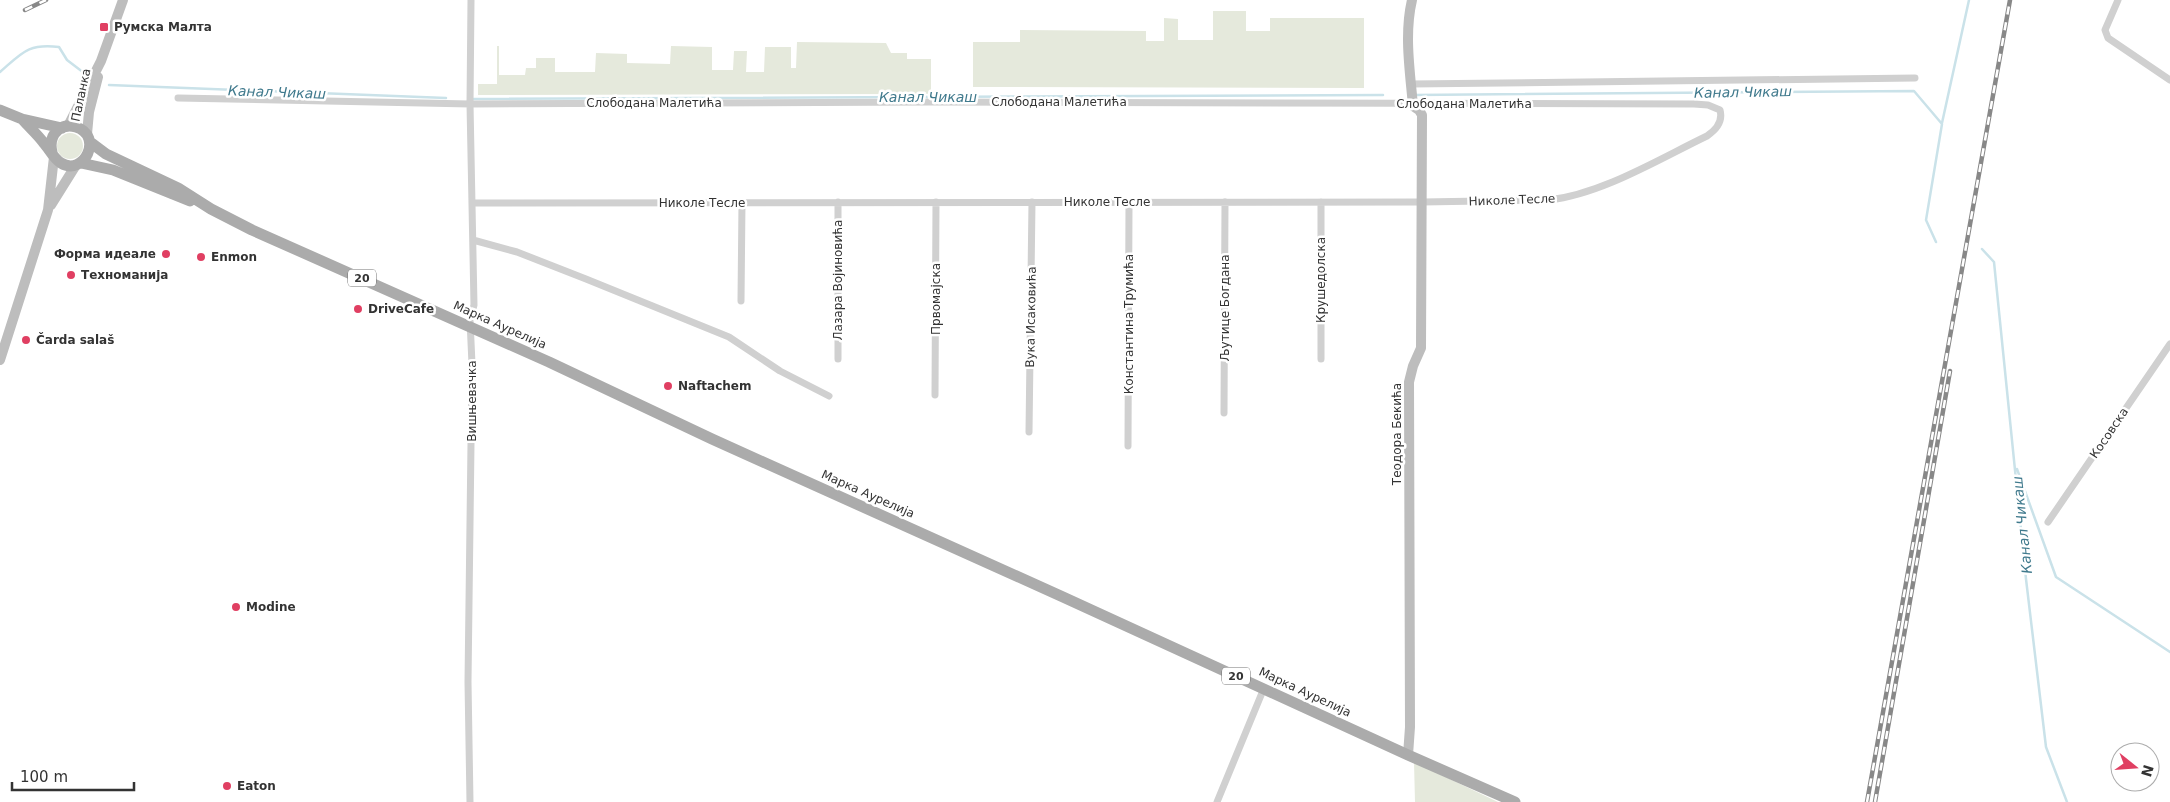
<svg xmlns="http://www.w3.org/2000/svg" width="2170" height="802" viewBox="0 0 2170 802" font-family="'DejaVu Sans',sans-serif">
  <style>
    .green { fill: #e5e9dc }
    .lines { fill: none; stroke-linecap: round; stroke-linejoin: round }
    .stream { stroke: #cae2e9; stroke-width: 2.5 }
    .street { stroke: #d0d0d0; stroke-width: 7 }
    .secondary { stroke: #bdbdbd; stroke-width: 10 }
    .primary { stroke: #ababab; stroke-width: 11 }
    .rail-casing { stroke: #888; stroke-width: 4.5 }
    .rail { stroke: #fff; stroke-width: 2.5; stroke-dasharray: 8; stroke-linecap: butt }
    .poi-dot { fill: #e03f62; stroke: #fff; stroke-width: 2 }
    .labels { text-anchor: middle; stroke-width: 5; stroke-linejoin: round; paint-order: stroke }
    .shield { fill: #fff; stroke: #707070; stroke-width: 1 }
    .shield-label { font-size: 11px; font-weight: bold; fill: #333 }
    .poi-label { font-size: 12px; font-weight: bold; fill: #333; stroke: #fff; text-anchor: start }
    .street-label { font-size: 12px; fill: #333; stroke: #fff }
    .water-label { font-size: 14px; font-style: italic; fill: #407a8d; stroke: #fff }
  </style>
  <rect width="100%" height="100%" fill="#fff"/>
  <!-- green -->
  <path class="green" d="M1213 11H1246V31H1270V18H1364V88L973 87V42H1020V30L1146 31V41H1164V18L1178 19V40H1213Z
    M797 42 886 43 891 53H907V59H931V94L478 95V84H497V46H499V75H525L526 68H536V58H555V72H595L596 53 627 54V63L670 64 671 46 712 47V70H733L734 51H747L746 72H764L765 47H791V68H796Z
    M57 146a13 13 0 1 1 26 0a13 13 0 1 1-26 0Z
    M1414 762 1498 802H1415Z"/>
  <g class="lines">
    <!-- stream -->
    <path class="stream" d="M0 72C22 53 28 43 59 47L67 60 88 76
      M109 85 446 98
      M1414 95 1914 91 1942 124 1926 220 1936 242
      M472 99 1383 95
      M1942 123 1969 0
      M1982 249 1994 262 2026 579 2046 747 2067 802
      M2017 469 2056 577 2170 652"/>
    <!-- street -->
    <path class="street" d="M2118 0 2105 30 2108 38 2170 80
      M1411 84 1915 78
      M178 98 470 104 932 102 1694 104 1708 105 1720 110C1723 121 1716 130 1707 136 1659 159 1602 194 1549 200L1423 202 472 203
      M838 202V359
      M1321 202V359
      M473 240 517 252 586 279 729 337 780 371 829 396
      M741 301 742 202
      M935 395 936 202
      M1224 413 1225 202
      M1029 432 1032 202
      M1128 446 1129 203
      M2048 522 2170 344
      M470 802 468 682 472 364 470 320 474 305 470 104 471 0
      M1217 802 1264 688"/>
    <!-- secondary -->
    <path class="secondary" d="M68 126 101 61 123 0
      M87 134 89 112 98 77
      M51 205 76 165
      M0 360 48 210 54 157
      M1408 755 1410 727 1409 382 1413 366 1421 348 1422 115 1419 110 1413 106C1410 71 1404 34 1412 0"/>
    <!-- primary -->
    <path class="primary" d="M0 110 22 119 62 128
      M22 119C29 127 37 134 43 142 49 148 53 158 61 163 84 177 104 136 76 127 70 125 63 126 58 130 51 136 50 144 52 152
      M90 142 106 154 178 188 211 209 252 230 549 362 712 439 1063 597 1408 755 1515 802
      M81 163 113 170 190 201"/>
    <defs>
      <path id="rail" d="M25 10 46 0
        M1867 802 2010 0
        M1875 802 1950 371"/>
    </defs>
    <!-- rail casing -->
    <use href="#rail" class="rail-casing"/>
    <!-- rail -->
    <use href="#rail" class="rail"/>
  </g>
  <!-- markers -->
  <g class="poi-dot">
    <rect x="99" y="22" width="10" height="10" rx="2.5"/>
    <circle cx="166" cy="254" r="5"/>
    <circle cx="201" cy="257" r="5"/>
    <circle cx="71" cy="275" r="5"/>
    <circle cx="358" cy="309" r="5"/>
    <circle cx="26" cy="340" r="5"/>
    <circle cx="668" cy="386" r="5"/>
    <circle cx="236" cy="607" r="5"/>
    <circle cx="227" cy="786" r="5"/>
  </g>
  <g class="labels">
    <!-- shield labels -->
    <g class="shield">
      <rect x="348" y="269.5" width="28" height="17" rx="4"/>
      <rect x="1222" y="667.5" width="28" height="17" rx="4"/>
    </g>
    <g class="shield-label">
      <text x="362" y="282">20</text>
      <text x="1236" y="680">20</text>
    </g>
    <!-- poi labels -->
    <g class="poi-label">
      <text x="114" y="31">Румска Малта</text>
      <text x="156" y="258" text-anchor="end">Форма идеале</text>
      <text x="211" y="261">Enmon</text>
      <text x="81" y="279">Техноманија</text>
      <text x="368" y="313">DriveCafe</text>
      <text x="36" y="344">Čarda salaš</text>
      <text x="678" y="390">Naftachem</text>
      <text x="246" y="611">Modine</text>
      <text x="237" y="790">Eaton</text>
    </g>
    <!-- street labels -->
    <g class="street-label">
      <text transform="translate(81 95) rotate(-78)" y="4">Паланка</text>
      <text x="1059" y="106">Слободана Малетића</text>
      <text x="654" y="107">Слободана Малетића</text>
      <text x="1464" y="108">Слободана Малетића</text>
      <text transform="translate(1512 200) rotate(-2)" y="4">Николе Тесле</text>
      <text x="1107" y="206">Николе Тесле</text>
      <text x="702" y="207">Николе Тесле</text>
      <text transform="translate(838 280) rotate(-90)" y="4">Лазара Војиновића</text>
      <text transform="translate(1321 280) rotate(-90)" y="4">Крушедолска</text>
      <text transform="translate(936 299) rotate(-90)" y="4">Првомајска</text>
      <text transform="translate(1225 308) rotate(-90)" y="4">Љутице Богдана</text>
      <text transform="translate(1031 317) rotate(-89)" y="4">Вука Исаковића</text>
      <text transform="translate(1129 324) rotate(-90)" y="4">Константина Трумића</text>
      <text transform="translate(500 325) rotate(24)" y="4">Марка Аурелија</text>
      <text transform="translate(472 401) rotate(-90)" y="4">Вишњевачка</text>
      <text transform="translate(2109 433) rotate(-56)" y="4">Косовска</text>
      <text transform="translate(1397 434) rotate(-90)" y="4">Теодора Бекића</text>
      <text transform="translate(868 494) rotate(24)" y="4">Марка Аурелија</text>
      <text transform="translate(1305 692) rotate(25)" y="4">Марка Аурелија</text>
    </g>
    <!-- water labels -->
    <g class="water-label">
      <text transform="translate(277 92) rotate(2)" y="5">Канал Чикаш</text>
      <text transform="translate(1743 92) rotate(-1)" y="5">Канал Чикаш</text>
      <text x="928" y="102">Канал Чикаш</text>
      <text transform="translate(2022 525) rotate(-96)" y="5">Канал Чикаш</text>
    </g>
  </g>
  <!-- north arrow -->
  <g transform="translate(2135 767) rotate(107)"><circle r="24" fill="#ffffff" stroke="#adadad"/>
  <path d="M0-4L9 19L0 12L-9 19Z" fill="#e03f62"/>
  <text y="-8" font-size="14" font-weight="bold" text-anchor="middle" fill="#333333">N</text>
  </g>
  <!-- scale -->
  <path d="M12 782v8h122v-8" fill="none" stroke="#333333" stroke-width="2.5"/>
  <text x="20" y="782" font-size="15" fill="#333333" stroke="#ffffff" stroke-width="4" paint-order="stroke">100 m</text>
</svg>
